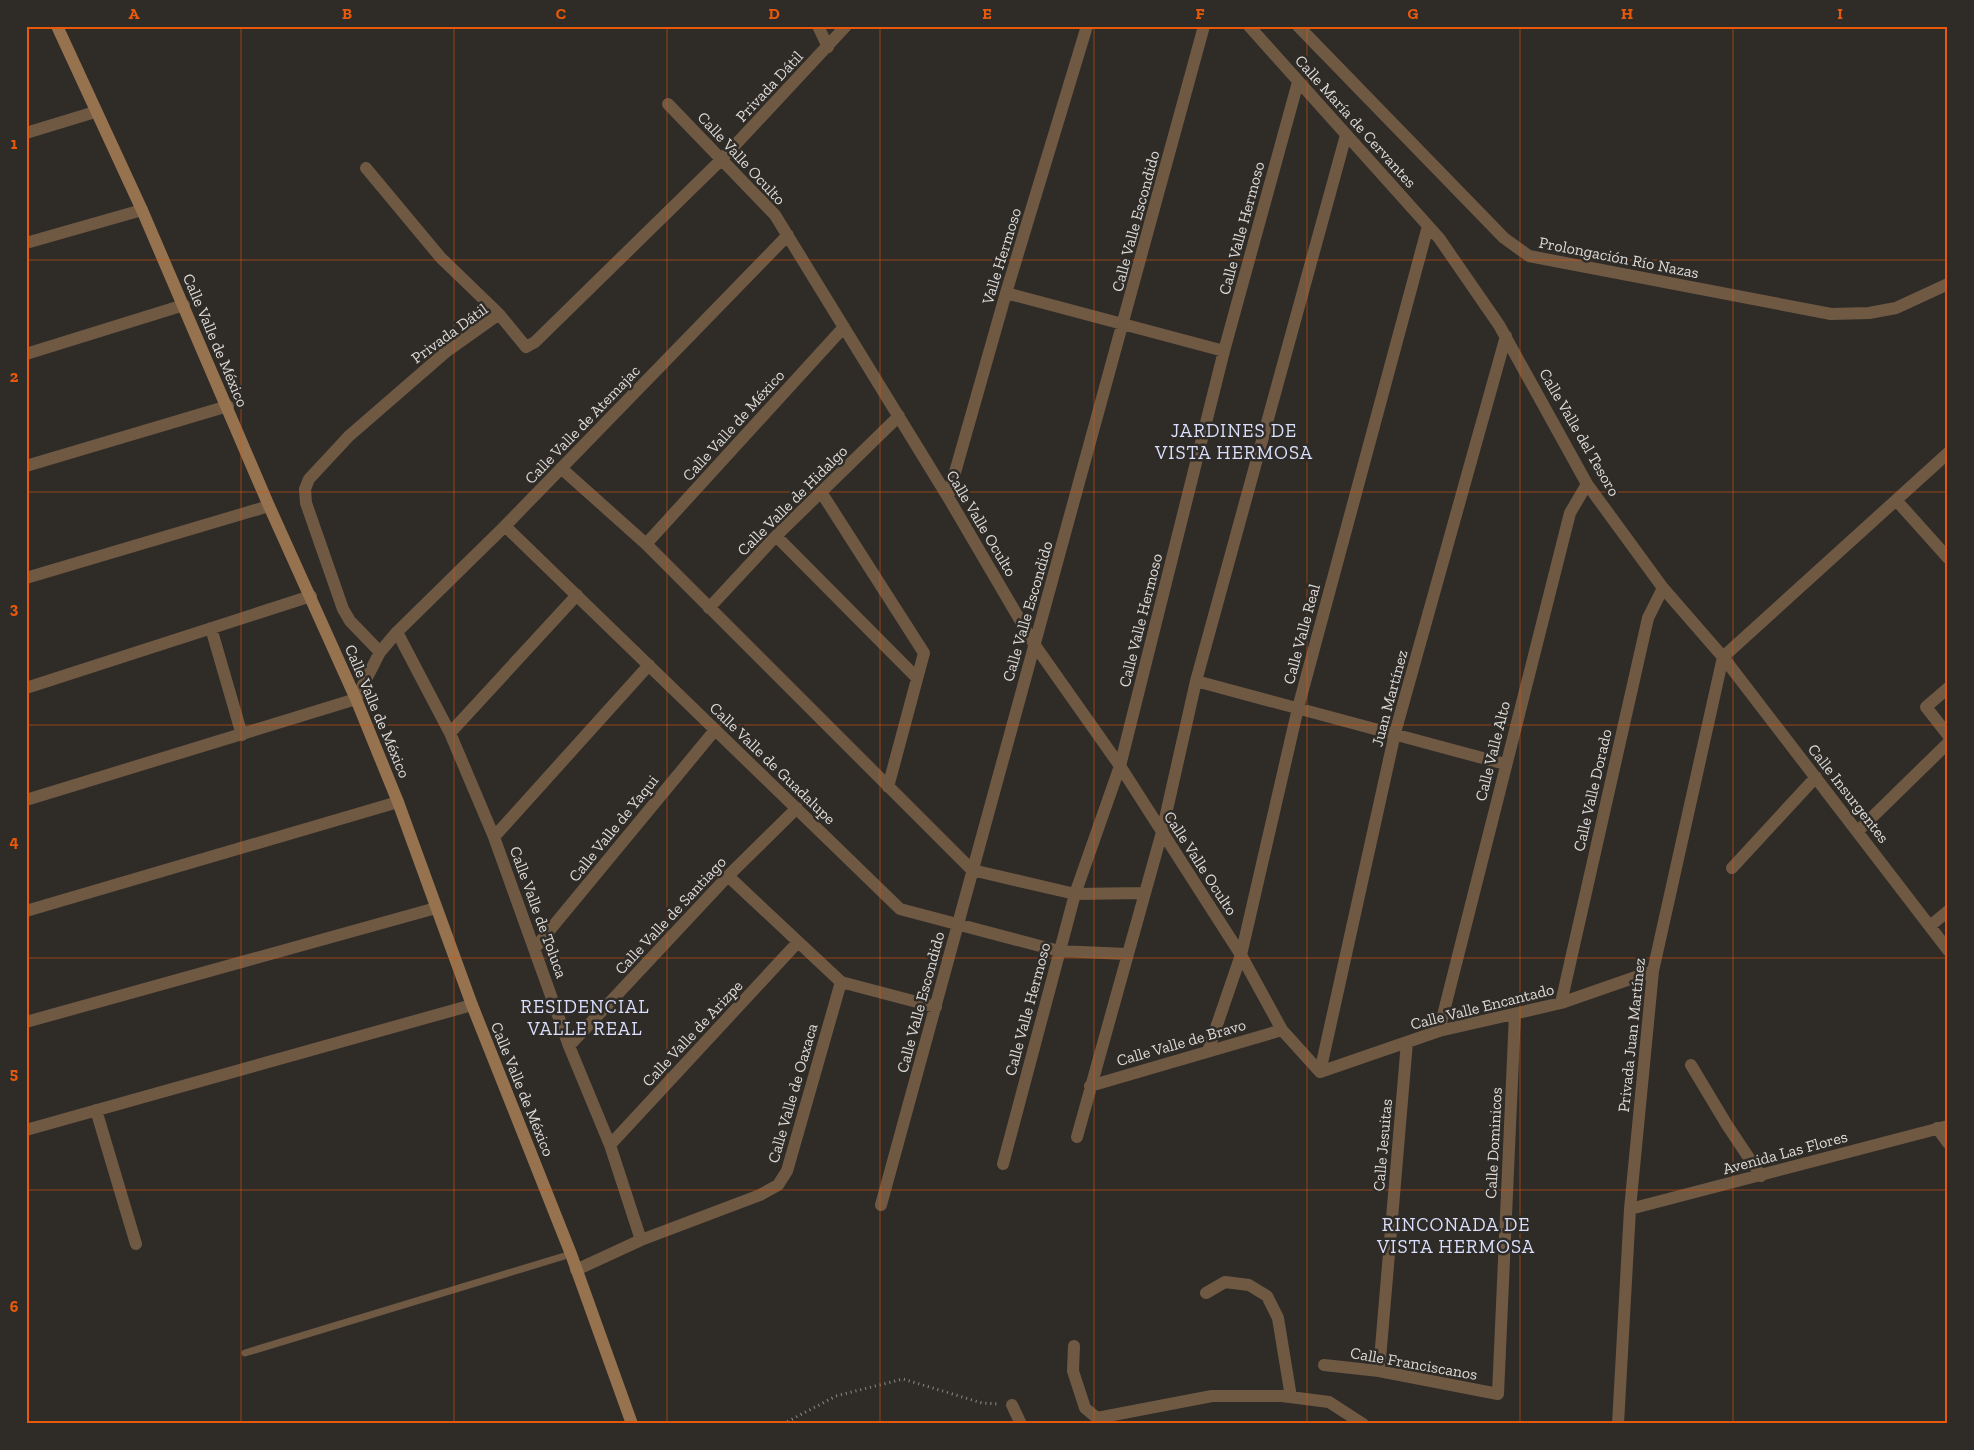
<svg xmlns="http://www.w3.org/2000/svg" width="1974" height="1450" viewBox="0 0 1974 1450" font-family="'Zilla Slab',serif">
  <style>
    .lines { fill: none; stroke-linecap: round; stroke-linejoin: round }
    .path { stroke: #8d8a87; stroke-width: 3; stroke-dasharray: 1 4; stroke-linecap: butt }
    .lane { stroke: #705943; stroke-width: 7 }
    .street { stroke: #705943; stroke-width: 12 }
    .secondary { stroke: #96724e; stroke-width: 12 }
    .grid { fill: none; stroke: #e8590c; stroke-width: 1; stroke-opacity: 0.55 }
    .labels { text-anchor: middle; stroke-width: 5; stroke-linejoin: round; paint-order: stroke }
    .street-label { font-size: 16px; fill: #dddad8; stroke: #2f2c28 }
    .quarter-label { font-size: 19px; letter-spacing: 1px; fill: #d9dffc; stroke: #2f2c28 }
    .neatline { fill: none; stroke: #e8590c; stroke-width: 2 }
    .grid-label { font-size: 16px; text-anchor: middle; font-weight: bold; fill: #e8590c }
  </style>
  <rect width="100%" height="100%" fill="#2f2c28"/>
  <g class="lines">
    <!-- path -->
    <path class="path" d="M783 1424 836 1396 903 1379 982 1403 998 1404"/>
    <!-- lane -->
    <path class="lane" d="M245 1353 571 1254"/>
    <!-- street -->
    <path class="street" d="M818 26 828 47
      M1249 26 1439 238 1499 325 1587 484 1663 588 1723 657 1948 950
      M1298 26 1504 238 1529 256 1831 314 1869 313 1896 308 1948 284
      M668 104 775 215 948 497 1034 644 1120 766 1241 955 1282 1030 1320 1072
      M26 133 95 112
      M366 168 441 258 499 314
      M26 243 142 210
      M1006 293 1224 351
      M26 354 184 305
      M26 466 228 406
      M561 468 646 544 972 870 1075 894 1144 893
      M821 492 924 653 888 787
      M948 497 1006 293 1087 26
      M1896 500 1948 558
      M505 526 900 909 1059 951 1126 954
      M776 536 917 678
      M646 544 844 327
      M26 578 269 506
      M709 608 776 536 899 416
      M211 628 242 735
      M397 632 450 733 494 837 569 1046 610 1145 641 1240
      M380 652 350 621 343 609 306 503 305 489 309 479 349 436 447 351 499 314 526 347 535 342 722 159 846 26
      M1723 657 1948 453
      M1196 681 1505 764
      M26 688 311 596
      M1948 688 1926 707 1948 735
      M450 733 577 595
      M26 800 356 699 380 652 397 632 505 526 788 235
      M1858 831 1948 743
      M494 837 649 665
      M1732 868 1816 777
      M728 876 841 982 936 1007
      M26 911 398 802
      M1930 926 1948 911
      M535 948 715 730
      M1561 1003 1648 618 1663 588
      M26 1022 436 908
      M1439 1031 1570 513 1587 484
      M569 1046 728 876 797 808
      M1208 1051 1241 955 1298 708 1428 226
      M1691 1065 1727 1125 1761 1176
      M1320 1072 1395 733 1506 336
      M1320 1072 1439 1031 1561 1003 1653 971
      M1090 1086 1282 1030
      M96 1110 136 1244
      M1937 1128 1948 1143
      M26 1130 472 1005
      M1077 1137 1162 832 1196 681 1346 135
      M610 1145 798 942
      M1003 1164 1075 894 1120 766 1224 351 1298 82
      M881 1205 1204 26
      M1630 1209 1948 1126
      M576 1270 641 1240 760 1195 778 1185 787 1171 841 982
      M1206 1293 1225 1282 1249 1285 1267 1296 1278 1318 1291 1397
      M1074 1346 1073 1371 1085 1408 1097 1418 1212 1396H1282L1329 1402 1363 1424
      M1324 1365 1379 1371 1498 1394 1515 1014
      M1379 1371 1407 1042
      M1012 1405 1021 1424
      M1618 1424 1630 1209 1653 971 1723 657"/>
    <!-- secondary -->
    <path class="secondary" d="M57 26 142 210 269 506 356 699 398 802 472 1005 571 1254 632 1424"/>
  </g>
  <!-- grid -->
  <path class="grid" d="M241 26V1424M454 26V1424M667 26V1424M880 26V1424M1094 26V1424M1307 26V1424M1520 26V1424M1733 26V1424M26 260H1948M26 492H1948M26 725H1948M26 958H1948M26 1190H1948"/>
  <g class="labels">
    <!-- street labels -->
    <g class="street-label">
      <text transform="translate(769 86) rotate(-47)" y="6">Privada Dátil</text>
      <text transform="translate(1356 121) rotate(48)" y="6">Calle María de Cervantes</text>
      <text transform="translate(742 158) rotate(47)" y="6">Calle Valle Oculto</text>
      <text transform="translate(1135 221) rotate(-75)" y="6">Calle Valle Escondido</text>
      <text transform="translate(1241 228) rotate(-75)" y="6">Calle Valle Hermoso</text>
      <text transform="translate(1001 256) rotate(-73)" y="6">Valle Hermoso</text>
      <text transform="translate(1619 257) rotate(11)" y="6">Prolongación Río Nazas</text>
      <text transform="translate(449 333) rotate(-36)" y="6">Privada Dátil</text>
      <text transform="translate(216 340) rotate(67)" y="6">Calle Valle de México</text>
      <text transform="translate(582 424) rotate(-46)" y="6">Calle Valle de Atemajac</text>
      <text transform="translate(733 425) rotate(-48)" y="6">Calle Valle de México</text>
      <text transform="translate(1580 432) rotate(60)" y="6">Calle Valle del Tesoro</text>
      <text transform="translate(792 500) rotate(-45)" y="6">Calle Valle de Hidalgo</text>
      <text transform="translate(982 523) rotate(59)" y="6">Calle Valle Oculto</text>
      <text transform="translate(1027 611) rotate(-74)" y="6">Calle Valle Escondido</text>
      <text transform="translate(1140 620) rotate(-76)" y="6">Calle Valle Hermoso</text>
      <text transform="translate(1301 634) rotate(-75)" y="6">Calle Valle Real</text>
      <text transform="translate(1389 698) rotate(-75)" y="6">Juan Martínez</text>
      <text transform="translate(378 711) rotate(67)" y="6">Calle Valle de México</text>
      <text transform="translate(1492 751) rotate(-76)" y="6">Calle Valle Alto</text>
      <text transform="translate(773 763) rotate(44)" y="6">Calle Valle de Guadalupe</text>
      <text transform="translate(1592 790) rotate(-77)" y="6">Calle Valle Dorado</text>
      <text transform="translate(1849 793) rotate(52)" y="6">Calle Insurgentes</text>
      <text transform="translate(613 828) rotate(-51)" y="6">Calle Valle de Yaqui</text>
      <text transform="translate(1201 863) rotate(57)" y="6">Calle Valle Oculto</text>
      <text transform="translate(539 912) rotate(70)" y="6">Calle Valle de Toluca</text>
      <text transform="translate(670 915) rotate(-47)" y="6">Calle Valle de Santiago</text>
      <text transform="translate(920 1002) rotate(-75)" y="6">Calle Valle Escondido</text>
      <text transform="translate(1482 1006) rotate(-14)" y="6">Calle Valle Encantado</text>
      <text transform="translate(1027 1009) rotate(-75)" y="6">Calle Valle Hermoso</text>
      <text transform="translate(692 1033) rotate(-47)" y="6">Calle Valle de Arizpe</text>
      <text transform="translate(1631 1035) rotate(-84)" y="6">Privada Juan Martínez</text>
      <text transform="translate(1181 1042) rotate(-16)" y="6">Calle Valle de Bravo</text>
      <text transform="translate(523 1089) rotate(68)" y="6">Calle Valle de México</text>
      <text transform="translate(792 1093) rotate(-74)" y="6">Calle Valle de Oaxaca</text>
      <text transform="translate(1493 1143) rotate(-87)" y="6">Calle Dominicos</text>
      <text transform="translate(1382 1145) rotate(-85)" y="6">Calle Jesuitas</text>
      <text transform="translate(1785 1152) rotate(-15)" y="6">Avenida Las Flores</text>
      <text transform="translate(1414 1363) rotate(10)" y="6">Calle Franciscanos</text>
    </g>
    <!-- quarter labels -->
    <g class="quarter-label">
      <text x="1234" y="437">JARDINES DE<tspan x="1234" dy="22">VISTA HERMOSA</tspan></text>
      <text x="585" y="1013">RESIDENCIAL<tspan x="585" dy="22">VALLE REAL</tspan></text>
      <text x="1456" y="1231">RINCONADA DE<tspan x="1456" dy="22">VISTA HERMOSA</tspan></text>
    </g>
  </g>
  <!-- border -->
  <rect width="1974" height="1450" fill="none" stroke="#2f2c28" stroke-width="55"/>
  <rect x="28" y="28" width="1918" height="1394" class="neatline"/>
  <g class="grid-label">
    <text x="134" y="19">A</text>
    <text x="347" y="19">B</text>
    <text x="561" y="19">C</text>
    <text x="774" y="19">D</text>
    <text x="987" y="19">E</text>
    <text x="1200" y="19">F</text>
    <text x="1413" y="19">G</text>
    <text x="1627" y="19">H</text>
    <text x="1840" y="19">I</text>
    <text x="14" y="149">1</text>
    <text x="14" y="382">2</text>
    <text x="14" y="614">3</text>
    <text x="14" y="847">4</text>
    <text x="14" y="1079">5</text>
    <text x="14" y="1312">6</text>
  </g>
</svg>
